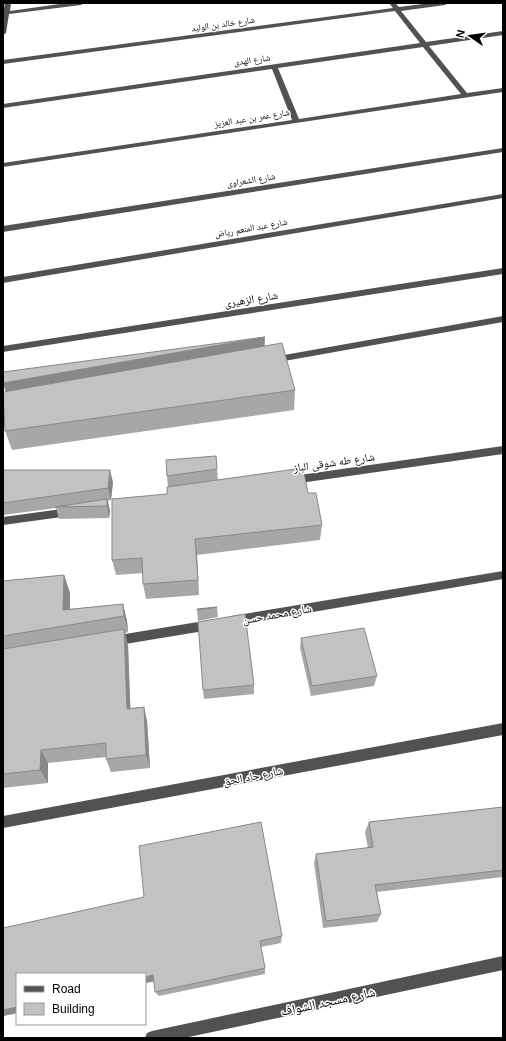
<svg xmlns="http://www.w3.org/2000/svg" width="506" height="1041" viewBox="0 0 506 1041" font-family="Arial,'Noto Naskh Arabic',sans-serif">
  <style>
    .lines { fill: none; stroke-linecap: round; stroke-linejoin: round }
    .minor { fill: #525252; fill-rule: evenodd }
    .wall { fill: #a7a7a7 }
    .shaded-wall { fill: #888 }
    .building { fill: #c2c2c2; stroke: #888 }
    .labels { text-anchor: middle; stroke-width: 3; stroke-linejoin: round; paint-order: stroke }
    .far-street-label { font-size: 9px; fill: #000; stroke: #fff }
    .street-label { font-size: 11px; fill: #000; stroke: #fff }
    .near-street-label { font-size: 13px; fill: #000; stroke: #fff }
  </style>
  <rect width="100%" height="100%" fill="#fff"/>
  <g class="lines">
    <!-- minor -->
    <path class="minor" d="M5 3H11L10 11 67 3H84L81 5 9 14 6 33 3 35V13Z
      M389 3H395L399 7 431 3H448L445 5 401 11 426 42 503 31V35L429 46 467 93 503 88V92L3 167V163L292 120 272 69 3 108V104L420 43 395 11 3 64V60L393 8ZM423 47 461 94 299 119 278 68Z
      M503 148V152L3 232V226Z
      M503 194V198L3 283V277Z
      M503 268V274L3 352V346Z
      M503 316V322L273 363 269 360 273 357Z
      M503 446V454L293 484 290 483 288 480 290 477 293 476Z
      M69 508 73 509 74 512 73 515 69 516 3 525V517Z
      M503 571V579L232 626 228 624 227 621 228 618 232 616Z
      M210 620 214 622 215 625 214 628 210 630 113 646 109 644 108 641 109 638 113 636Z
      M503 723V735L3 828V816Z
      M503 956V970L184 1038H145L147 1033 152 1031Z"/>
  </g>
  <!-- wall -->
  <path class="wall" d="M265 346 295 390 294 410 12 450 5 431 6 392 3 383Z
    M216 456 218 480 308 493 322 525 320 540 197 555 199 595 146 599 143 584V573L116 575 112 560 167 494 168 487 167 476Z
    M3 470 113 482 111 500 108 501 110 511 109 518 59 519 56 508 3 515Z
    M64 575 70 593V609L123 604 127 621 128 632 125 633 128 645 130 708 144 707 147 721 150 768 111 772 106 759V757L48 763V783L3 788V581Z
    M217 607 218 617 198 621 197 609Z
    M301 638 377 676 374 686 311 696 300 648Z
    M254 685V694L204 699 203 690Z
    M503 807V877L377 892 381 914 377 922 323 928 314 863 316 854 368 848 365 832 369 822Z
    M3 928 282 936 281 943 261 947 265 968V974L159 996 155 992 154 981 145 983 17 974V1013L3 1016Z"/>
  <!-- shaded-wall -->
  <path class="shaded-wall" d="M265 337 264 357 10 403 3 383Z
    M110 470 113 482 111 500 108 488Z
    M107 499 110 511 109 518 107 506Z
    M195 539 197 555 199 595 198 580Z
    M64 575 70 593V625L63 610Z
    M123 604 127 621 128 632 124 616Z
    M124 629 128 645 131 723 127 709Z
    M144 707 147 721 150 768 146 755Z
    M41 750 48 763V783L40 770Z
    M153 975 157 981 145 983V977Z
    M17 1007V1013L3 1016V1010Z"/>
  <!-- building -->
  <path class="building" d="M265 337 3 383V372Z
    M282 343 295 390 5 431 3 392Z
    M216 456 217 469 167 476 166 460Z
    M303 468 308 493H316L322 525 195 539 198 580 143 584 142 558 112 560V499L167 494V487Z
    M3 470H110L108 488 3 503Z
    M107 499V506L55 507Z
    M64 575 63 610 123 604 124 616 3 636V581Z
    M217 607 197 610V609Z
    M245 614 254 685 203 690 198 622Z
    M364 628 377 676 312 686 301 638Z
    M124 629 127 709 144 707 146 755 106 759V743L41 750 40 770 3 774V649Z
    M503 807V870L375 885 381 914 326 921 316 854 373 847 369 822Z
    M261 822 282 936 260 941 265 968 155 992 153 975 145 977V974H17V1007L3 1010V928L144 897 139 846Z"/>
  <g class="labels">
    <!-- far-street labels -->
    <g class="far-street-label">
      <text transform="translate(223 24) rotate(-8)" y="3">شارع خالد بن الوليد</text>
      <text transform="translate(252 60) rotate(-8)" y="3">شارع الهدى</text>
      <text transform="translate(252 118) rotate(-9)" y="3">شارع عمر بن عبد العزيز</text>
      <text transform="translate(251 180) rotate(-9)" y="3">شارع الشعراوى</text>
      <text transform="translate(251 228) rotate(-10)" y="3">شارع عبد المنعم رياض</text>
    </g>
    <!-- street labels -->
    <g class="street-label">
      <text transform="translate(251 299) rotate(-9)" y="4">شارع الزهيرى</text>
      <text transform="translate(334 462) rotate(-8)" y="4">شارع طه شوقى الباز</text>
      <text transform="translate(277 614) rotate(-10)" y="4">شارع محمد حسن</text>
      <text transform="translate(253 776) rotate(-11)" y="4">شارع جاد الحق</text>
    </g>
    <!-- near-street labels -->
    <g class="near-street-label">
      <text transform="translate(328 1001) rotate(-12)" y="5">شارع مسجد الشواف</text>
    </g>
  </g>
  <!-- border -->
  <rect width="506" height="1041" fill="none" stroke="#000000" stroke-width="8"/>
  <!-- legend -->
  <rect x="16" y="973" width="130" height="52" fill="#ffffff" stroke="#999999"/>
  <rect x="24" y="986" width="20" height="6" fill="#525252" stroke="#999999"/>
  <text x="52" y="993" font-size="12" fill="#000000">Road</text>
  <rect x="24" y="1003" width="20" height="12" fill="#c2c2c2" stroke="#999999"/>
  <text x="52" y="1013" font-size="12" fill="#000000">Building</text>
  <!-- north arrow -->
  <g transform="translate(470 36) rotate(283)" stroke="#ffffff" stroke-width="3" paint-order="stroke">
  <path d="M0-3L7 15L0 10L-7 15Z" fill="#000000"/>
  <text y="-6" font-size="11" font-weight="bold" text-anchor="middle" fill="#000000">N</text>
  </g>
</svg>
